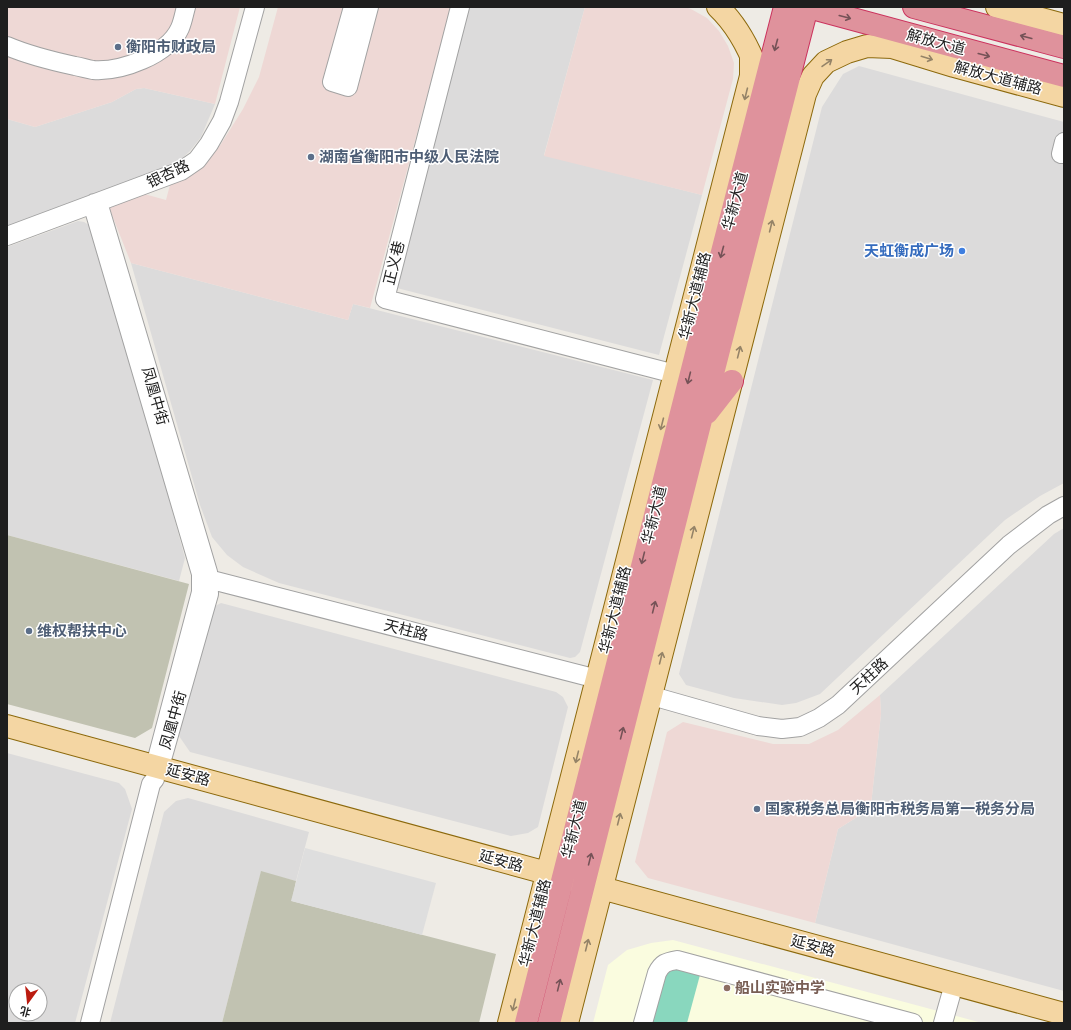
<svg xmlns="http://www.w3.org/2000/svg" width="1071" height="1030" viewBox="0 0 1071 1030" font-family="Figtree,'Noto Sans SC',sans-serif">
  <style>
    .residential { fill: #dcdbdb; fill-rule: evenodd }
    .commercial { fill: #eed8d5 }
    .education { fill: #fafcdf }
    .construction { fill: #c1c2b1 }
    .pitch { fill: #89d7be }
    .parking { fill: #dedede }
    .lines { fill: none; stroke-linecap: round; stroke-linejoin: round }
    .minor-casing { stroke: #a2a2a2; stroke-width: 20 }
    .major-casing { stroke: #8c690c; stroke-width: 24 }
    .highway-casing { stroke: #cb325d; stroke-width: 24 }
    .minor { stroke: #fff; stroke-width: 18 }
    .major { stroke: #f4d6a3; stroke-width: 22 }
    .highway { stroke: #df929c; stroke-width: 22 }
    .oneway { stroke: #755257 }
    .oneway2 { stroke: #948367 }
    .service-dot { fill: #5c6f8a; stroke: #fff; stroke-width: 1.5 }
    .shop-dot { fill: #3f7fe0; stroke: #fff; stroke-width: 1.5 }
    .education-dot { fill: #8d6e63; stroke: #fff; stroke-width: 1.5 }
    .labels { text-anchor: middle; stroke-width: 3; stroke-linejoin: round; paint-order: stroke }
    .street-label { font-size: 15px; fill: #1e1e1e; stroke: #fff }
    .service-label { font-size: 15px; font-weight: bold; fill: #4e5e75; stroke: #fff; text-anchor: start }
    .shop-label { font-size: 15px; font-weight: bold; fill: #366cbe; stroke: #fff; text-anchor: end }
    .education-label { font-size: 15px; font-weight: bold; fill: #785e54; stroke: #fff; text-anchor: start }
  </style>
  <rect width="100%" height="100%" fill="#eeebe5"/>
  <!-- residential -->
  <path class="residential" d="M469 7H585L544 155 702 195 659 355 393 287Z
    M859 66 1064 122V483L1040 496 1005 520 820 694 796 703 782 705 734 698 686 685 679 674 822 107 843 74Z
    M144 88 215 104 201 137 190 151 177 163 7 227V119L35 127 112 102 136 89Z
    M78 221 84 222 89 225 138 385 185 558 179 581 7 535V247Z
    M131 263 348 320 353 304 653 380 580 652 575 657 570 658 279 583 243 567 227 555 212 537 200 505Z
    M1064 528V991L815 923 838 829 862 814 871 805 881 714 880 695 1054 534Z
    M221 603 556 692 563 697 568 707 538 827 528 833 511 836 190 752 179 736 213 607Z
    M7 753 119 783 125 789 132 809 75 1023H7ZM16 990H40V1014H16Z
    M188 798 309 832 296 881 261 872 222 1023H110L164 812 176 801Z"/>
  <!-- commercial -->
  <path class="commercial" d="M7 7H240L215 104 144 88 136 89 112 102 35 127 7 119Z
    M278 7H451L370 308 353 304 348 320 131 263 108 205 137 192 166 200 171 181 200 169 221 144 243 109 259 77Z
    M585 7H685L691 9 707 18 719 31 728 46 734 63 733 79 702 195 544 156Z
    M880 695 881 714 871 805 862 814 838 829 815 923 648 878 635 862 667 732 683 722 773 744H809L838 730Z"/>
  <!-- education -->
  <path class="education" d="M673 940 938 1011 982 1023H593L608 965 627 950 651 943Z"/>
  <!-- construction -->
  <path class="construction" d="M7 535 189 584 152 728 135 738 7 704Z
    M261 871 296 881 292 901 496 954 479 1023H222Z"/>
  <!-- pitch -->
  <path class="pitch" d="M665 966 700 975 687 1023H649Z"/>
  <!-- parking -->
  <path class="parking" d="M305 848 436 883 422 935 291 901Z"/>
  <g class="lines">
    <defs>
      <path id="minor" d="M353 7 332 82 348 87 369 7
        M460 7 385 299 675 374
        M7 46C28 55 52 61 75 66 81 67 87 69 93 70 121 72 168 55 180 28 183 21 184 14 186 7
        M1064 142 1061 154H1064
        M94 203 100 209 208 572 209 594 161 763 157 767 156 762 201 592V574L94 210Z
        M7 236 181 171 197 160 209 144 222 121 229 102 255 7
        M201 579H208L609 682
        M638 692 758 726 782 729 800 727 819 718 838 705 1009 545 1048 515 1064 506
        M90 1023 151 784 155 779
        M643 1023 657 973C662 963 666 962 677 960L913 1023
        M943 1023 954 984"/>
      <path id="major" d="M718 7C737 25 748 46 757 70
        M997 7 1064 25
        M890 45 892 47 954 66 1064 96
        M7 726 1064 1014
        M509 1023 751 76V56
        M567 1023 805 94 813 76 826 62 847 52 867 46 892 47 922 38"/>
      <path id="highway" d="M808 7 1064 76
        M914 7 1064 47
        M707 413 732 381
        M526 1023 713 287 785 7
        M549 1023 701 420 807 7"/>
    </defs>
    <!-- minor casing -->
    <use href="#minor" class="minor-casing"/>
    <!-- major casing -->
    <use href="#major" class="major-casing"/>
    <!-- highway casing -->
    <use href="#highway" class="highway-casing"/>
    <!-- minor -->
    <use href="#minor" class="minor"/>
    <!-- major -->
    <use href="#major" class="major"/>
    <!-- highway -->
    <use href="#highway" class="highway"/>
  </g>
  <!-- one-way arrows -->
  <defs><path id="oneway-shaft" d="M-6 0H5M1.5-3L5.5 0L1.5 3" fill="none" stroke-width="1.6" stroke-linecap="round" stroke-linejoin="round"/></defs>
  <g class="oneway">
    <use href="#oneway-shaft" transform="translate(845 17) rotate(15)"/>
    <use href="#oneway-shaft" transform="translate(1026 37) rotate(-165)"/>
    <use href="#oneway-shaft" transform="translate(776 45) rotate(105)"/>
    <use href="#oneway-shaft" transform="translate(984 55) rotate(15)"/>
    <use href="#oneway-shaft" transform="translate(722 252) rotate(105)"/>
    <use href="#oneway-shaft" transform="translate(689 378) rotate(104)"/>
    <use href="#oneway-shaft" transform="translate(643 558) rotate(104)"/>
    <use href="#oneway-shaft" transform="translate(654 607) rotate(-76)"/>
    <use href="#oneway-shaft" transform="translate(622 733) rotate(-76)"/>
    <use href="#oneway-shaft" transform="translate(590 859) rotate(-76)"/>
    <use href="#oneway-shaft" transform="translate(559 985) rotate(-76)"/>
  </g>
  <g class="oneway2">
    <use href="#oneway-shaft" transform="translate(927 58) rotate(17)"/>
    <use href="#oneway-shaft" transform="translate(827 63) rotate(-35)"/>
    <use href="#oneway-shaft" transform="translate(746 94) rotate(104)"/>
    <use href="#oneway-shaft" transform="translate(771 226) rotate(-76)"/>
    <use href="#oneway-shaft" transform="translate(739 352) rotate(-76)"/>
    <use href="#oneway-shaft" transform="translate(662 424) rotate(104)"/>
    <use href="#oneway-shaft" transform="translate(693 532) rotate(-76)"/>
    <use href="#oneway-shaft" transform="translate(661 658) rotate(-76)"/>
    <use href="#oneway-shaft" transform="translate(577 757) rotate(104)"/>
    <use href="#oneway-shaft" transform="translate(619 819) rotate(-76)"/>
    <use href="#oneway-shaft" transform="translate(587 945) rotate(-76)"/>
    <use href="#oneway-shaft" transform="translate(514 1005) rotate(104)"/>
  </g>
  <!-- markers -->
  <g class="service-dot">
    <circle cx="118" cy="47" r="4"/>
    <circle cx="311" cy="157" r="4"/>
    <circle cx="29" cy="631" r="4"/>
    <circle cx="757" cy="809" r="4"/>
  </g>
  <circle class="shop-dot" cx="962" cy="251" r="4"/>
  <circle class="education-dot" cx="727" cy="988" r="4"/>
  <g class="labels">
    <!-- street labels -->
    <g class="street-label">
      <text transform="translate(936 42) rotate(15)" y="5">解放大道</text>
      <text transform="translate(998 78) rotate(15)" y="5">解放大道辅路</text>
      <text transform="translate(168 174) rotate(-25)" y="5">银杏路</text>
      <text transform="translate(735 201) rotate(-75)" y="5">华新大道</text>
      <text transform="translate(394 263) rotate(-76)" y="5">正义巷</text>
      <text transform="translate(695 296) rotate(-76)" y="5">华新大道辅路</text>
      <text transform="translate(155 396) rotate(74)" y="5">凤凰中街</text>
      <text transform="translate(654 515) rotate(-76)" y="5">华新大道</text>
      <text transform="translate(615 610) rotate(-76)" y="5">华新大道辅路</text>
      <text transform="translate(406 630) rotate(14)" y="5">天柱路</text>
      <text transform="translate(869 676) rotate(-43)" y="5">天柱路</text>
      <text transform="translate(173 720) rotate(-74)" y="5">凤凰中街</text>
      <text transform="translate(188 775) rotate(15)" y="5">延安路</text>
      <text transform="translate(574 829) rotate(-76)" y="5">华新大道</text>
      <text transform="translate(501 861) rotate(15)" y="5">延安路</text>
      <text transform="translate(535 923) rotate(-76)" y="5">华新大道辅路</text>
      <text transform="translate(813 946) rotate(15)" y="5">延安路</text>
    </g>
    <!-- service labels -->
    <g class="service-label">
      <text x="126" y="52">衡阳市财政局</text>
      <text x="319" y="162">湖南省衡阳市中级人民法院</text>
      <text x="37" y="636">维权帮扶中心</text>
      <text x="765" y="814">国家税务总局衡阳市税务局第一税务分局</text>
    </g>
    <!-- shop labels -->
    <g class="shop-label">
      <text x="954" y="256">天虹衡成广场</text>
    </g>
    <!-- education labels -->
    <g class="education-label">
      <text x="735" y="993">船山实验中学</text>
    </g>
  </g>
  <!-- border -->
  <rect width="1071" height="1030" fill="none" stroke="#1e1e1e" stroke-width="16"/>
  <!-- north arrow -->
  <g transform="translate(28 1002) rotate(195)"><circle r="19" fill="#ffffff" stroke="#a5a5a5"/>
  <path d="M0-3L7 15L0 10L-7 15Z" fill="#bb1b10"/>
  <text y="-6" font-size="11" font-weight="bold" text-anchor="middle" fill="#1e1e1e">北</text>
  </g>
</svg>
